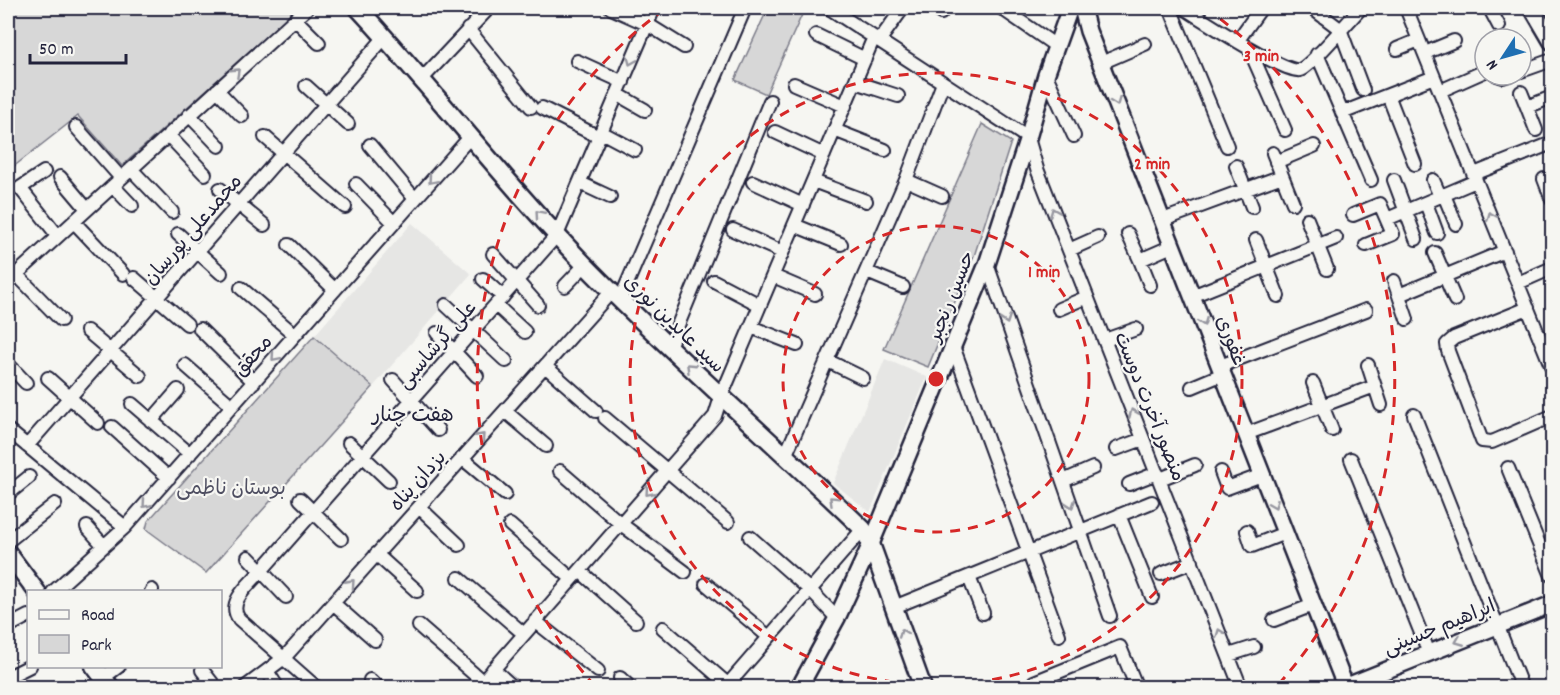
<svg xmlns="http://www.w3.org/2000/svg" width="1560" height="695" viewBox="0 0 1560 695" font-family="Dekko,'Playpen Sans Arabic',sans-serif">
  <style>
    .built { fill: #e6e6e4 }
    .green { fill: #d7d7d7; stroke: #7c7c89; stroke-width: 1.5 }
    .lines { fill: none; stroke-linecap: round; stroke-linejoin: round }
    .minor-casing { stroke: #22223b; stroke-width: 16 }
    .tertiary-casing { stroke: #22223b; stroke-width: 20 }
    .secondary-casing { stroke: #22223b; stroke-width: 21 }
    .minor { stroke: #f6f6f2; stroke-width: 12 }
    .tertiary { stroke: #f6f6f2; stroke-width: 15 }
    .secondary { stroke: #f6f6f2; stroke-width: 16 }
    .oneway { stroke: #9797a0 }
    .ring { fill: none; stroke: #d62828; stroke-width: 3; stroke-dasharray: 10 8 }
    .labels { text-anchor: middle; stroke-width: 4.5; stroke-linejoin: round; paint-order: stroke }
    .street-label { font-size: 20px; fill: #22223b; stroke: #f6f6f2 }
    .park-label { font-size: 20px; fill: #4f4f62; stroke: #f6f6f2 }
    .neighbourhood-label { font-size: 21px; fill: #22223b; stroke: #f6f6f2 }
    .centre { fill: #d62828; stroke: #f6f6f2; stroke-width: 3 }
    .ring-label { font-size: 18px; text-anchor: middle; font-weight: bold; fill: #d62828; stroke: #f6f6f2; stroke-width: 4.5; stroke-linejoin: round; paint-order: stroke }
  </style>
  <rect width="100%" height="100%" fill="#f6f6f2"/>
  <filter id="ink" filterUnits="userSpaceOnUse"><feTurbulence type="fractalNoise" baseFrequency=".0167" numOctaves="2"/><feDisplacementMap in="SourceGraphic" scale="12" xChannelSelector="R" yChannelSelector="G"/><feConvolveMatrix kernelMatrix="1 2 1 2 8 2 1 2 1" color-interpolation-filters="sRGB"/></filter>
  <g filter="url(#ink)">
    <!-- built -->
    <path class="built" d="M412 223 471 274 373 387 314 336Z
      M885 359 927 377 870 512 833 483Z"/>
    <!-- green -->
    <path class="green" d="M8 8H297L122 166 78 116 8 171Z
      M768 8H805L766 94 735 80Z
      M982 124 1011 142 975 253 928 367 884 349Z
      M314 336 373 387 206 573 146 529 148 521Z"/>
    <g class="lines">
      <defs>
        <path id="minor" d="M470 8 479 18
          M611 8 647 24 684 47
          M829 8 1028 138 1037 169 1241 688
          M934 8 941 13
          M1001 8 1056 46
          M1170 8 1227 146
          M1184 8C1200 18 1287 75 1300 70 1313 64 1349 20 1361 8
          M1312 8 1340 29 1363 90
          M1406 8 1552 368
          M1494 8 1490 9 1499 26
          M295 19 319 43
          M468 29 531 107
          M816 35 865 59
          M1238 40 1261 8
          M879 41 903 8
          M1249 48 1285 130
          M1397 49 1419 40
          M1425 53 1454 41
          M1317 54 1371 180
          M577 61 623 82
          M1101 63 1145 44
          M1521 71 1552 60
          M1046 75 1074 136
          M1497 75 1503 77 1509 75
          M422 79 489 8
          M855 82 898 96
          M794 84 845 106
          M306 86 348 124
          M217 90 242 116
          M1440 91 1485 71
          M1521 92 1527 107
          M617 94 645 110
          M1388 95 1415 164
          M542 108 599 137
          M1342 113 1434 77
          M189 115 219 146
          M76 127 121 178
          M834 130 885 150
          M1536 130 1527 107 1552 97
          M601 132 635 150
          M775 132 824 155
          M168 135 205 174
          M265 137 345 207
          M370 145 415 199
          M1273 153 1293 203
          M1276 162 1314 146
          M1236 166 1252 207
          M131 169 172 212
          M44 172 20 188 58 236
          M1474 174 1552 143
          M60 177 87 209
          M1544 179 1552 200
          M906 180 942 196
          M1394 180 1416 239
          M1433 180 1440 196
          M813 181 866 201
          M753 182 803 205
          M580 183 610 197
          M356 184 394 223
          M113 186 132 206
          M220 189 264 225
          M1444 195 1456 224
          M1426 203 1437 233
          M1353 215 1380 204 1393 234 1366 245
          M1307 219 1327 269
          M1387 219 1476 181
          M1163 220 1282 176
          M74 222 123 274
          M794 225 841 244
          M733 230 782 252
          M178 234 221 273
          M1128 234 1140 260
          M1256 240 1278 296
          M289 245 335 290
          M1069 250 1098 237
          M1435 253 1455 300
          M493 254 538 305
          M987 264 1110 616
          M867 272 903 287
          M16 274 61 320
          M773 276 815 294
          M134 278 187 324
          M483 279 503 297
          M714 281 760 305
          M1394 281 1407 319
          M8 282 307 8
          M1518 283 1552 268
          M1150 285 1140 260 1172 246
          M565 286 585 265
          M241 288 295 335
          M1399 295 1505 251
          M1192 296 1336 238
          M620 300 745 8
          M446 305 506 361
          M496 305 525 332
          M1528 308 1454 338 1447 344 1448 351 1482 441 1492 442 1552 416
          M1059 309 1087 297
          M751 327 797 345
          M200 329 254 382
          M87 331 140 376
          M437 333 477 376
          M1105 340 1136 329
          M953 346 1059 635
          M669 347 770 101
          M828 361 863 378
          M8 364 26 383
          M185 365 232 406
          M1368 365 1381 405
          M545 366 596 411
          M1220 366 1366 310
          M48 378 98 423
          M393 380 438 430
          M1313 383 1332 430
          M1192 387 1223 374
          M132 404 190 454
          M505 411 546 446
          M1414 415 1522 688
          M605 418 728 522
          M151 421 178 390
          M112 427 169 478
          M8 430 125 527
          M1246 434 1375 386
          M349 443 389 481
          M27 446 385 37
          M1116 449 1143 439
          M786 454 906 180 943 83
          M462 458 505 494
          M1351 459 1429 653
          M1508 468 1552 576
          M560 471 621 524 685 572
          M1221 472 1227 488 1262 475
          M1160 479 1195 465
          M1063 481 1093 468
          M1129 484 1157 473
          M8 494 29 477
          M300 499 341 539
          M419 507 459 545
          M1119 515 1152 597
          M510 525 572 579
          M87 527 104 546
          M1247 531 1252 546 1285 533
          M750 537 810 590 837 618
          M8 541 55 504
          M376 554 417 591
          M248 557 286 597
          M580 571 636 621
          M1161 574 1192 562
          M969 577 983 613
          M459 578 524 634
          M706 584 769 637
          M53 592 125 527 471 136
          M151 592 152 590
          M333 603 375 640
          M894 607 1152 502
          M1274 620 1313 605
          M535 621 598 671
          M9 626 28 616
          M419 626 482 681
          M663 628 732 688
          M1229 655 1254 647
          M493 669 514 688
          M202 670 216 688
          M267 671 278 688
          M8 677 30 666
          M103 678 119 666
          M620 678 631 688
          M370 680 379 688
          M244 688 284 658 611 292
          M317 688 239 619C226 602 250 584 261 571L557 235 654 8
          M477 688 715 416 721 397 874 37
          M725 688 863 529
          M1036 688 1034 682 1120 647 1137 688"/>
        <path id="tertiary" d="M1082 8 1088 31 1346 688
          M1532 8 1552 42
          M799 688 837 618 871 544 987 264 1028 138 1046 75 1070 8
          M1342 688 1552 604"/>
        <path id="secondary" d="M358 8C436 92 506 184 586 266 675 357 771 440 863 529L871 544 923 688
          M8 553 37 592
          M94 666 111 688"/>
      </defs>
      <!-- minor casing -->
      <use href="#minor" class="minor-casing"/>
      <!-- tertiary casing -->
      <use href="#tertiary" class="tertiary-casing"/>
      <!-- secondary casing -->
      <use href="#secondary" class="secondary-casing"/>
      <!-- minor -->
      <use href="#minor" class="minor"/>
      <!-- tertiary -->
      <use href="#tertiary" class="tertiary"/>
      <!-- secondary -->
      <use href="#secondary" class="secondary"/>
    </g>
    <!-- one-way arrows -->
    <defs><path id="oneway-chevron" d="M-2-3.5L2.5 0L-2 3.5" fill="none" stroke-width="1.6" stroke-linecap="round" stroke-linejoin="round" transform="scale(1.5)"/></defs>
    <g class="oneway">
      <use href="#oneway-chevron" transform="translate(631 61) rotate(113)"/>
      <use href="#oneway-chevron" transform="translate(236 72) rotate(-43)"/>
      <use href="#oneway-chevron" transform="translate(1116 102) rotate(69)"/>
      <use href="#oneway-chevron" transform="translate(432 180) rotate(131)"/>
      <use href="#oneway-chevron" transform="translate(1054 212) rotate(-112)"/>
      <use href="#oneway-chevron" transform="translate(539 214) rotate(-131)"/>
      <use href="#oneway-chevron" transform="translate(1491 216) rotate(-112)"/>
      <use href="#oneway-chevron" transform="translate(1006 320) rotate(71)"/>
      <use href="#oneway-chevron" transform="translate(1203 322) rotate(69)"/>
      <use href="#oneway-chevron" transform="translate(275 357) rotate(131)"/>
      <use href="#oneway-chevron" transform="translate(690 367) rotate(-136)"/>
      <use href="#oneway-chevron" transform="translate(1133 413) rotate(-112)"/>
      <use href="#oneway-chevron" transform="translate(481 437) rotate(-48)"/>
      <use href="#oneway-chevron" transform="translate(649 492) rotate(131)"/>
      <use href="#oneway-chevron" transform="translate(833 500) rotate(-136)"/>
      <use href="#oneway-chevron" transform="translate(146 504) rotate(131)"/>
      <use href="#oneway-chevron" transform="translate(1071 504) rotate(71)"/>
      <use href="#oneway-chevron" transform="translate(1274 504) rotate(68)"/>
      <use href="#oneway-chevron" transform="translate(351 583) rotate(-48)"/>
      <use href="#oneway-chevron" transform="translate(903 633) rotate(-110)"/>
      <use href="#oneway-chevron" transform="translate(1220 633) rotate(-111)"/>
      <use href="#oneway-chevron" transform="translate(1459 641) rotate(158)"/>
    </g>
  </g>
  <!-- distance rings -->
  <g class="ring">
    <circle cx="936" cy="379" r="153"/>
    <circle cx="936" cy="379" r="306"/>
    <path d="M595 686A459 459 0 0 1 666 8M1206 8A459 459 0 0 1 1277 686"/>
  </g>
  <g class="labels">
    <!-- street labels -->
    <g class="street-label">
      <text transform="translate(192 229) rotate(-49)" y="7">محمدعلی پورسان</text>
      <text transform="translate(950 296) rotate(-68)" y="7">حسین رنجبر</text>
      <text transform="translate(675 323) rotate(44)" y="7">سید عابدین نوری</text>
      <text transform="translate(1232 340) rotate(69)" y="7">غفوری</text>
      <text transform="translate(436 344) rotate(-49)" y="7">علی گرشاسبی</text>
      <text transform="translate(252 355) rotate(-49)" y="7">محقق</text>
      <text transform="translate(1151 406) rotate(68)" y="7">منصور آخرت دوست</text>
      <text transform="translate(417 480) rotate(-48)" y="7">یزدان پناه</text>
      <text transform="translate(1439 626) rotate(-22)" y="7">ابراهیم حسینی</text>
    </g>
    <!-- park labels -->
    <g class="park-label">
      <text x="231" y="494">بوستان ناظمی</text>
    </g>
    <!-- neighbourhood labels -->
    <g class="neighbourhood-label">
      <text x="413" y="421">هفت چنار</text>
    </g>
  </g>
  <circle cx="936" cy="379" r="9" class="centre"/>
  <g class="ring-label">
    <text x="1261" y="61">3 min</text>
    <text x="1152" y="169">2 min</text>
    <text x="1044" y="277">1 min</text>
  </g>
  <!-- margin -->
  <rect width="1560" height="695" fill="none" stroke="#f6f6f2" stroke-width="30"/>
  <rect x="15" y="15" width="1530" height="665" fill="none" stroke="#22223b" stroke-width="2" filter="url(#ink)"/>
  <!-- legend -->
  <rect x="27" y="590" width="195" height="78" fill="#f6f6f2" stroke="#a1a1a9" stroke-width="1.5"/>
  <rect x="39" y="610" width="30" height="9" fill="#f6f6f2" stroke="#a1a1a9" stroke-width="1.5"/>
  <text x="81" y="620" font-size="18" fill="#22223b">Road</text>
  <rect x="39" y="635" width="30" height="18" fill="#d7d7d7" stroke="#a1a1a9" stroke-width="1.5"/>
  <text x="81" y="650" font-size="18" fill="#22223b">Park</text>
  <!-- north arrow -->
  <g transform="translate(1503 57) rotate(234)"><circle r="28" fill="#f6f6f2" stroke="#a1a1a9" stroke-width="1.5"/>
  <path d="M0-4.5L10 22L0 15L-10 22Z" fill="#1f6fb2"/>
  <text y="-9" font-size="16" font-weight="bold" text-anchor="middle" fill="#22223b">N</text>
  </g>
  <!-- scale -->
  <path d="M30 54v9h96v-9" fill="none" stroke="#22223b" stroke-width="3"/>
  <text x="39" y="54" font-size="18" fill="#22223b" stroke="#f6f6f2" stroke-width="4.5" paint-order="stroke">50 m</text>
</svg>
